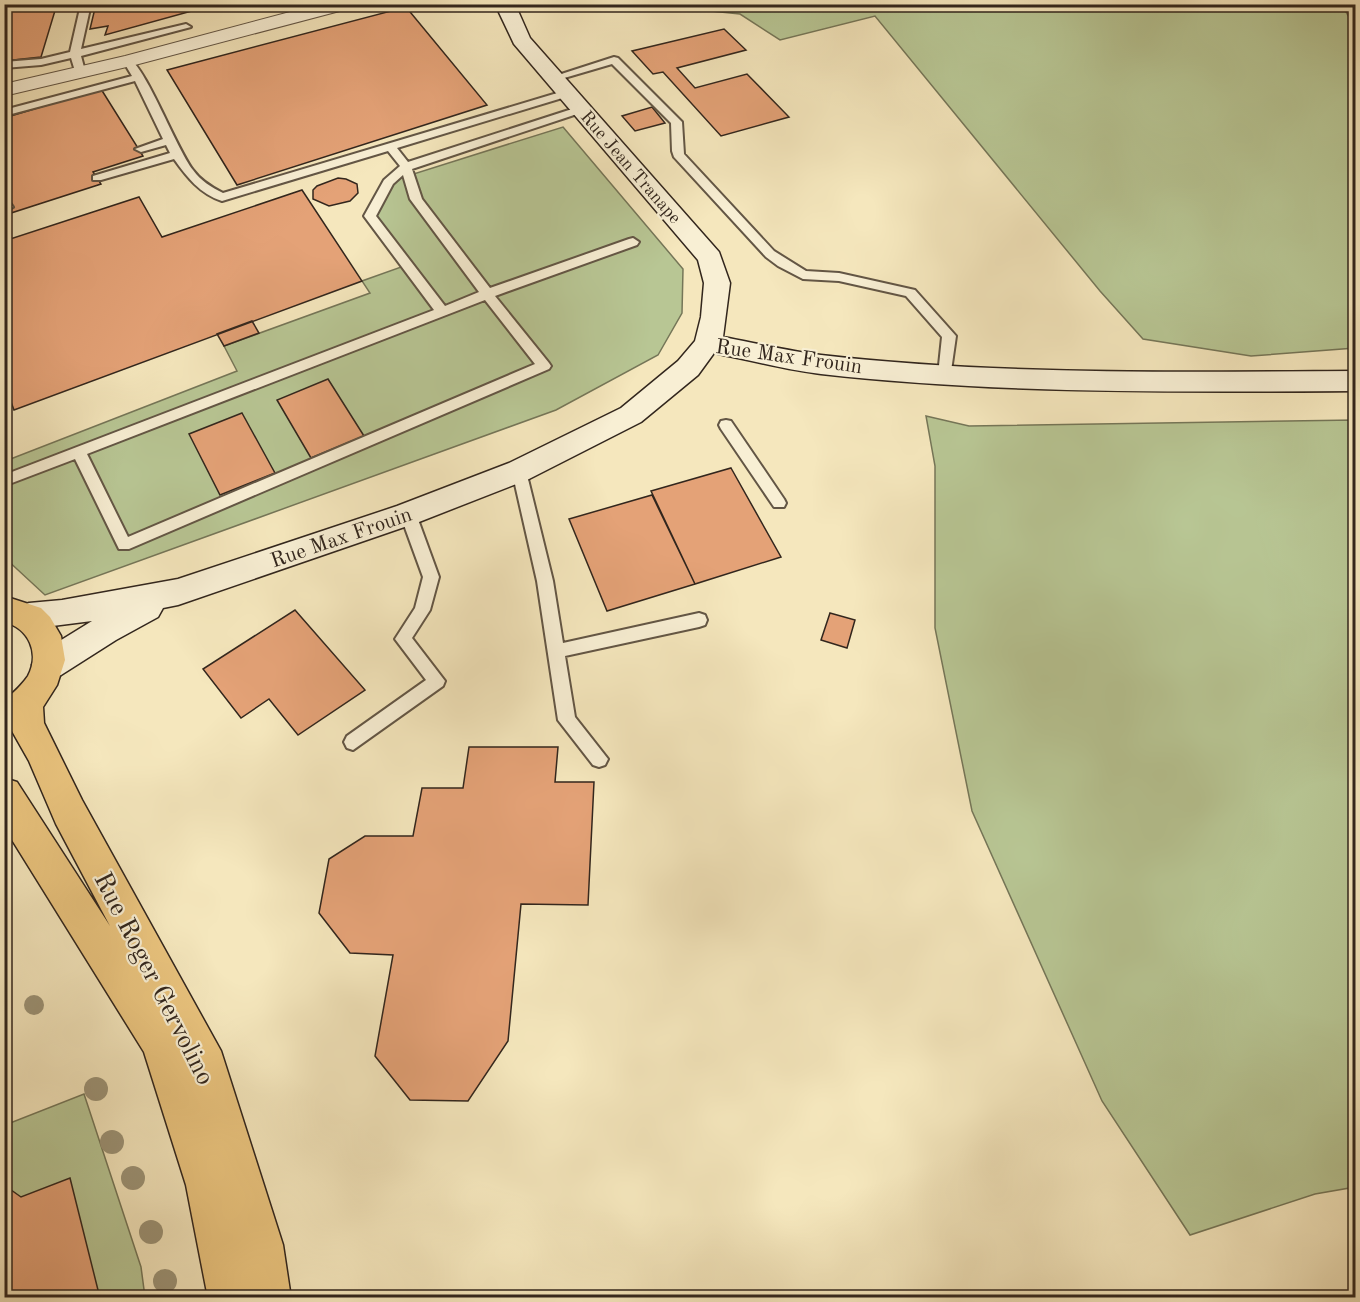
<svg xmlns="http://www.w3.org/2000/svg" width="1360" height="1302" viewBox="0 0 1360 1302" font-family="'Old Standard TT',serif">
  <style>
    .green { fill: #b8c694; stroke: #757658; stroke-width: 1.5 }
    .building { fill: #e4a277; stroke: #32261d; stroke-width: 1.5 }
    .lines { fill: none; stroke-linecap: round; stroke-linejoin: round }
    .lane-casing { stroke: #635645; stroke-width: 4 }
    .street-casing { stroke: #635645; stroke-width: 2 }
    .secondary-casing { stroke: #32261d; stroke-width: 3 }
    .primary-casing { stroke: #32261d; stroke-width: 3 }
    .lane { fill: #f8efd4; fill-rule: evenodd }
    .street { fill: #f8efd4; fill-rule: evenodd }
    .secondary { fill: #f8efd4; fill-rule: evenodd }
    .primary { fill: #eac47e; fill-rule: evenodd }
    .tree { fill: #9c9376 }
    .labels { text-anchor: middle; stroke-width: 4.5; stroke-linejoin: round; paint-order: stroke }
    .far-street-label { font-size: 18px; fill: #32261d; stroke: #f8efd4 }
    .street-label { font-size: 21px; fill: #32261d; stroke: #f8efd4 }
    .near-street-label { font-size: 26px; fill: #32261d; stroke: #f8efd4 }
  </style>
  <rect width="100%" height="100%" fill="#f5e7bd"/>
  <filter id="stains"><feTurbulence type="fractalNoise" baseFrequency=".00333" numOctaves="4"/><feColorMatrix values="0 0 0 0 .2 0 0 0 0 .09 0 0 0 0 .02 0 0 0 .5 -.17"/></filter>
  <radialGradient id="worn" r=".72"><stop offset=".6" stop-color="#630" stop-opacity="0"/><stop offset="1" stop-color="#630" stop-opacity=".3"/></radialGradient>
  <!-- green -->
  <path class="green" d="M652 5H1342L1356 29 1355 348 1251 356 1143 339 1100 291 875 16 780 40 740 14Z
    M563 127 683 269 682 313 658 355 556 410 45 595 5 558 4 450 8 460 237 371 224 346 370 293 362 281 407 265 370 216 388 182Z
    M926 416 969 426 1355 420V1187L1315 1194 1190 1235 1102 1101 972 811 935 628V466Z
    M84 1094 141 1267 145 1297 5 1298V1125Z"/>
  <!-- building -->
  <path class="building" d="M4 4H57L41 57 4 61Z
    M96 4H217L105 35 108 26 90 29Z
    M406 7 487 105 237 185 167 70Z
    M724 29 746 50 677 68 695 88 747 74 789 117 721 136 663 72 653 74 632 51Z
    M101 89 143 156 93 172 101 184 11 213 4 202V118Z
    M652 107 665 123 635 131 622 116Z
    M338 178 346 179 357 184 358 193 350 201 329 206 313 199V190L317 186Z
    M302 190 362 281 14 410 4 383V241L139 197 162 237Z
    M252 321 259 333 224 346 217 334Z
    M328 379 364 436 311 458 277 400Z
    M242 413 275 473 220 495 189 434Z
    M731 468 781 557 695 584 651 491Z
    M652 495 695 584 607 611 569 519Z
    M295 610 365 690 298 735 269 699 241 718 203 669Z
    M830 613 855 620 847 648 821 640Z
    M469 747H558L555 782H594L588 905 521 904 508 1041 468 1101 410 1100 375 1056 393 955 350 953 319 913 329 859 365 836H413L422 788H463Z
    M70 1178 100 1298H4V1185L21 1197Z"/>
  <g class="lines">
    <defs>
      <path id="lane" d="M81 4H91L81 49 186 24 191 27 81 56 85 71 80 74 75 71 71 58 41 65 4 68V62L41 59 70 52Z
        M614 57 618 58 682 122 684 154 774 251 806 271 839 273 915 290 956 336 950 378 945 380 938 375 942 337 906 296 839 281 803 279 778 266 766 257 674 157 672 151 671 123 612 64 554 81 549 78Z
        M128 58C145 65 176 148 193 170 201 181 211 187 223 193L564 91H572V95L397 148 408 162 569 110H577V114L412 169 422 199 490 288 629 239 633 238 639 242 637 245 495 296 549 363 551 366 549 369 129 549H119L75 459 4 486V475L434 310 364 216 384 180 400 166 388 151 222 201C200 194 187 177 174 159L101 180H93V176L170 153 166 145 141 152 135 149 163 139 135 81 4 116V110L132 76 123 61ZM403 175 410 199 479 292 445 306 376 216 393 184ZM485 300 535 364 128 537 87 454Z
        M4 204H11L13 207 4 212Z
        M726 420 731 421 784 499 786 503 784 507H774L721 429 719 425 721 421Z
        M519 465 524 467 526 471 553 581 563 643 699 613 705 615 707 620 705 625 699 627 565 656 575 717 608 759 605 765 599 767 593 765 558 720 537 581 512 471 514 467Z
        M408 508 413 510 416 514 439 577 430 610 412 638 445 681 443 686 353 750 347 748 344 742 347 736 426 680 395 639 415 608 423 577 400 514 403 510Z"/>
      <path id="street" d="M320 4H353L351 8 135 65 4 96V84L125 56Z"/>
      <path id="secondary" d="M495 4H515L530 38 719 252 730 283 723 337C755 343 788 351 821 355 996 375 1179 372 1356 371V391C1178 392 998 394 821 374 786 370 750 360 714 353L698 375 641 422 529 479 419 522 178 605 163 608 158 617 116 640 61 675 49 679 37 675 32 665 37 655 92 621 29 629 18 625 13 616 18 607 29 603 62 600 178 579 397 506 509 463 621 408 678 361 695 341 701 317 704 283 698 260 514 44Z"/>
      <path id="primary" d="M4 596 41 608 50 617 61 636 65 660 57 685 43 707 44 723 82 800 221 1051 283 1245 291 1298H208L186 1185 144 1052 4 827V778L17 782 110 926 56 824 29 761 12 731 4 729V701C13 693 22 685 28 676 40 653 29 628 4 622Z"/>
    </defs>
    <!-- lane casing -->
    <use href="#lane" class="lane-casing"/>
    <!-- street casing -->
    <use href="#street" class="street-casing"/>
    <!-- secondary casing -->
    <use href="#secondary" class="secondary-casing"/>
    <!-- primary casing -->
    <use href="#primary" class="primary-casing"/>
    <!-- lane -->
    <use href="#lane" class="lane"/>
    <!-- street -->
    <use href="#street" class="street"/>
    <!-- secondary -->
    <use href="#secondary" class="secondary"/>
    <!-- primary -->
    <use href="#primary" class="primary"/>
  </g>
  <!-- trees -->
  <g class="tree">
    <circle cx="34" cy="1005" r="10"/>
    <circle cx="96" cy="1089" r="12"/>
    <circle cx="112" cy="1142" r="12"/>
    <circle cx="133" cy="1178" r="12"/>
    <circle cx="151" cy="1232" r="12"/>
    <circle cx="165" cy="1281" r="12"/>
  </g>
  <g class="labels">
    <!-- far-street labels -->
    <g class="far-street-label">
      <text transform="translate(631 167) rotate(49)" y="6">Rue Jean Tranape</text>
    </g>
    <!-- street labels -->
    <g class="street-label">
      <text transform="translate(789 356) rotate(8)" y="7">Rue Max Frouin</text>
      <text transform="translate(341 537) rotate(-19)" y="7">Rue Max Frouin</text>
    </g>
    <!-- near-street labels -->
    <g class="near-street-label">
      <text transform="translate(155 978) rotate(63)" y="9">Rue Roger Gervolino</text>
    </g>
  </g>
  <!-- margin -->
  <rect width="1360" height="1302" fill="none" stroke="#f5e7bd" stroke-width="24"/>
  <rect x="6" y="6" width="1348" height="1290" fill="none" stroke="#32261d" stroke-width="3"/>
  <rect x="12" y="12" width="1336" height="1278" fill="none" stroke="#32261d" stroke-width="1.5"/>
  <rect width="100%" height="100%" filter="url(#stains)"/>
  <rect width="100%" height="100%" fill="url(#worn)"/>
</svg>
